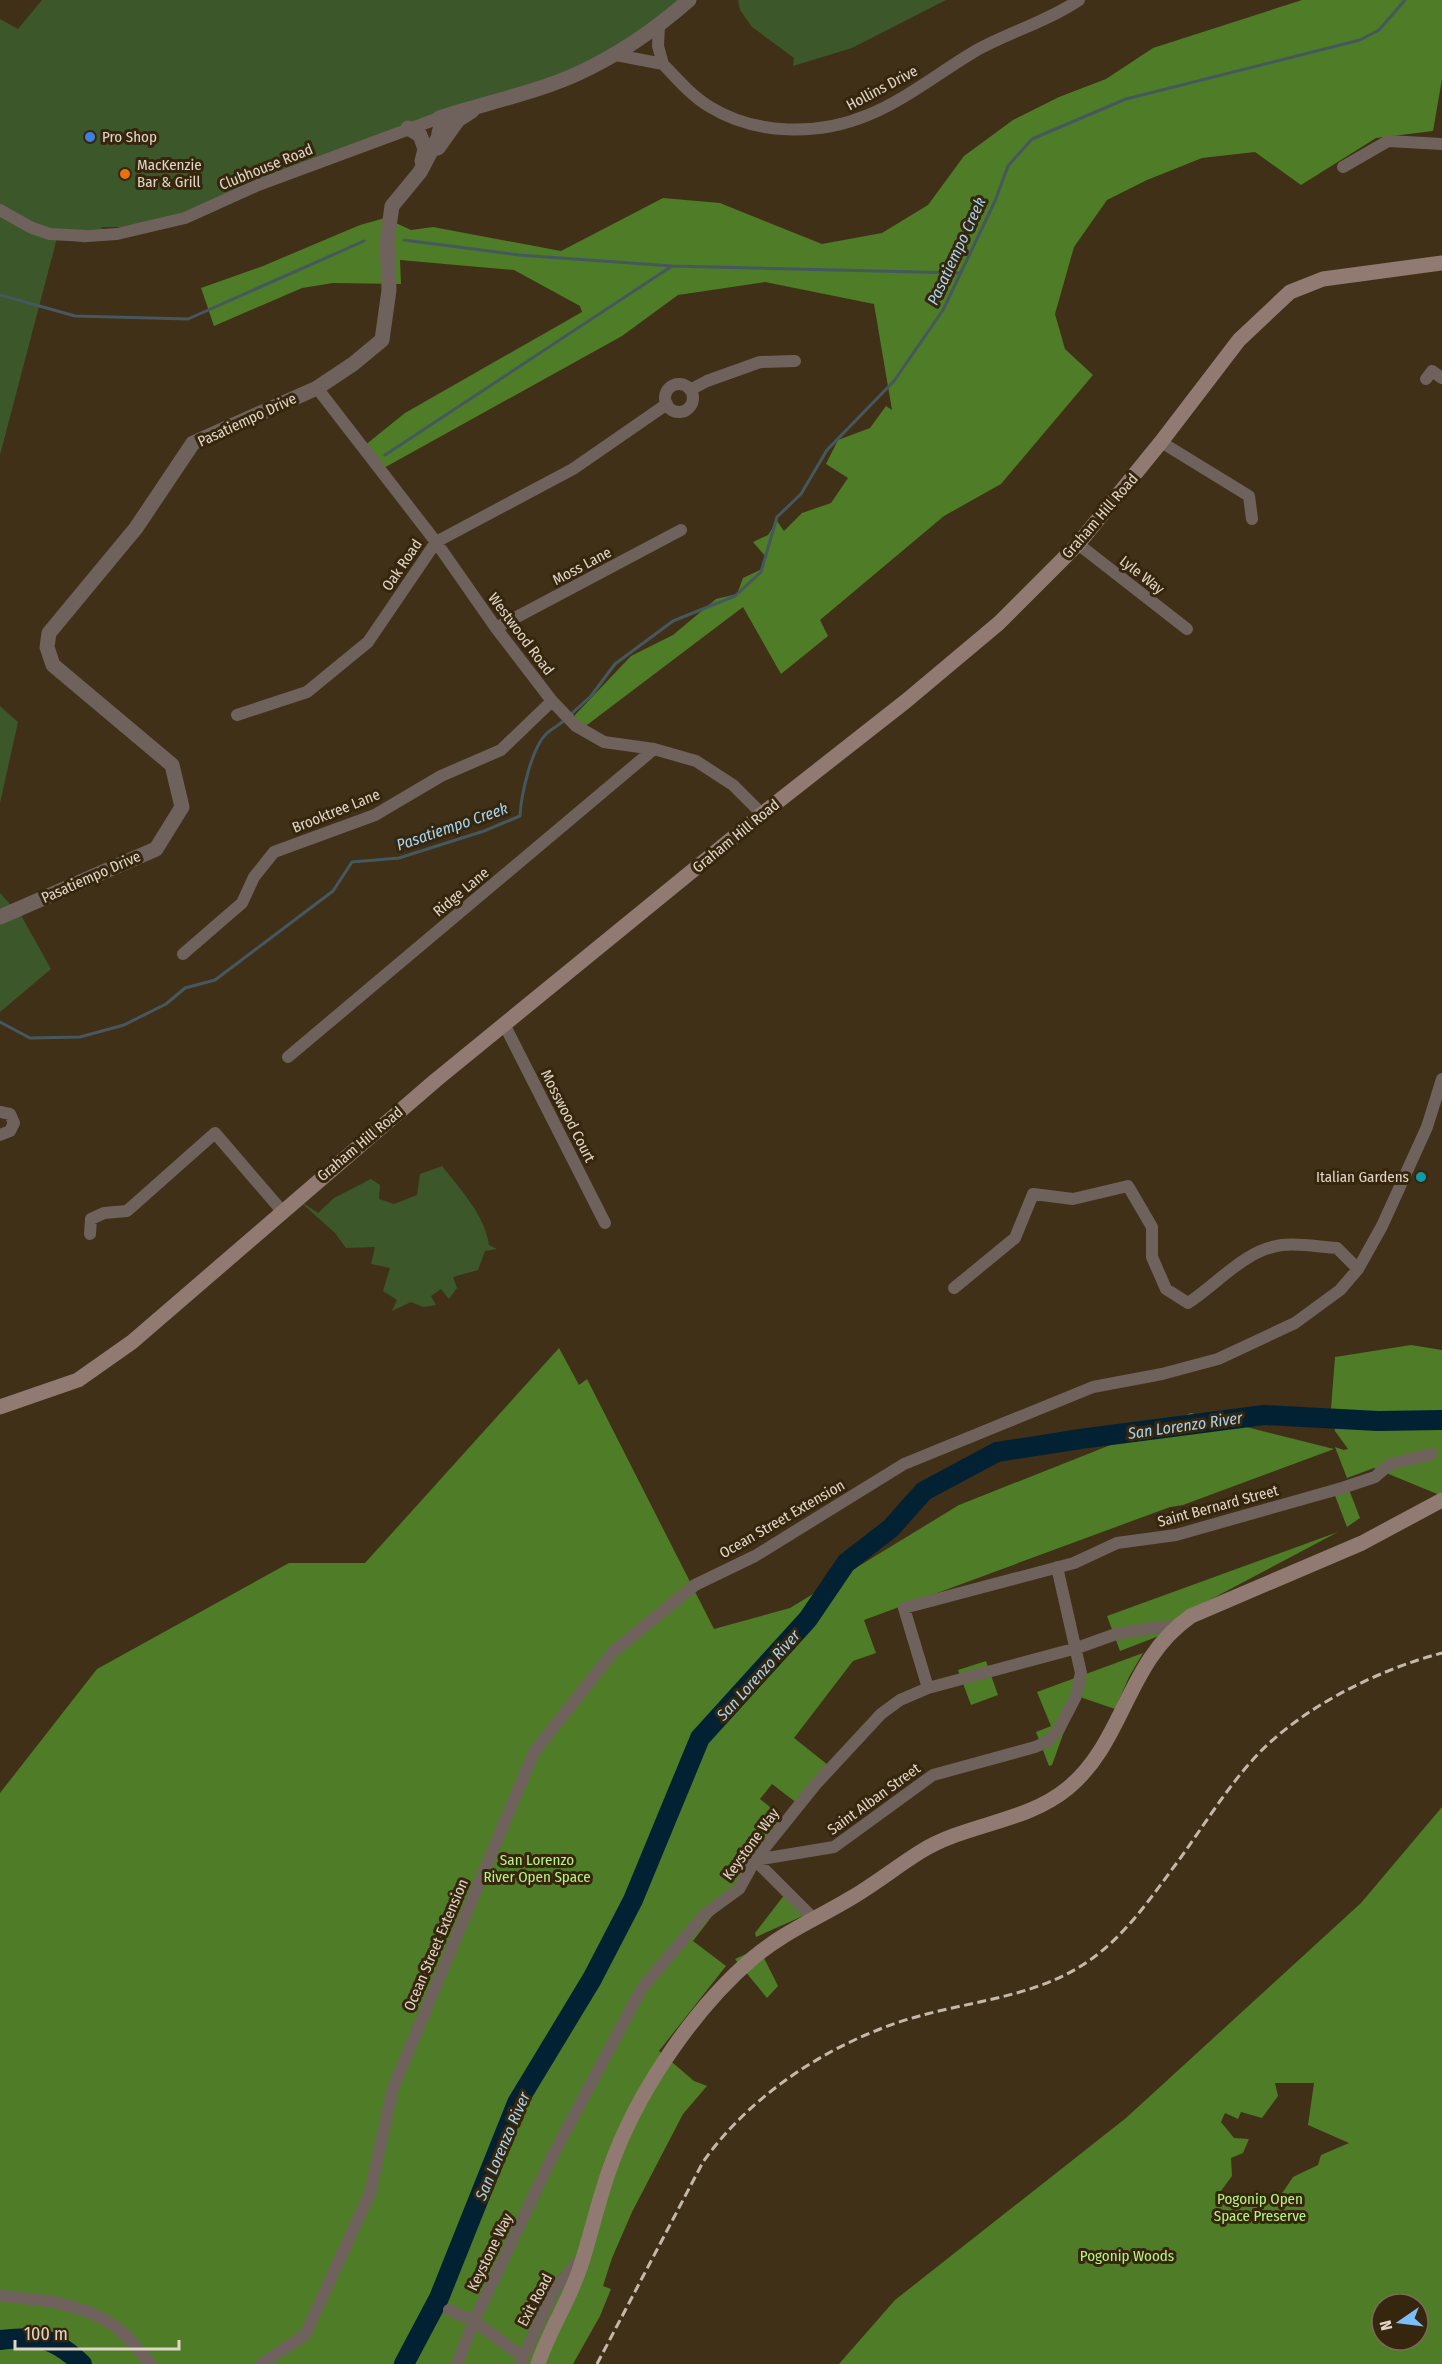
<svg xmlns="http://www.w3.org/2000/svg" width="1442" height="2364" viewBox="0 0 1442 2364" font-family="'Fira Sans Condensed',sans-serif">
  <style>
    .green { fill: #3c5729 }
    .forest { fill: #4e7c27; fill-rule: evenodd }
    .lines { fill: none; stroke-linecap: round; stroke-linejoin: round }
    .stream { stroke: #455860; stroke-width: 3 }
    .river { stroke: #022234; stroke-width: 20 }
    .minor { stroke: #6f615b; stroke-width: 12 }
    .tertiary { stroke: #6f615b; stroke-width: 15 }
    .secondary { stroke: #907a71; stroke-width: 15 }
    .rail { stroke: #c4b8a8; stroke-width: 3; stroke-dasharray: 9 4.5; stroke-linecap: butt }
    .shop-dot { fill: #3f7fe0; stroke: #36260d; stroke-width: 2 }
    .food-dot { fill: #e8710a; stroke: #36260d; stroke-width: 2 }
    .culture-dot { fill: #0f9aa8; stroke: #36260d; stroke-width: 2 }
    .labels { text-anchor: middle; stroke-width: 6; stroke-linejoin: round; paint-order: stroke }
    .street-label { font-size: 15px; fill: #e0d5c7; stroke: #36260d }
    .poi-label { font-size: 15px; fill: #e0d5c7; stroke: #36260d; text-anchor: start }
    .park-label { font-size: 15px; fill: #b5f587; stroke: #36260d }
    .water-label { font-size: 16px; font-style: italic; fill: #a6d3f0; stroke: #36260d }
  </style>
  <rect width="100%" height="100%" fill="#403017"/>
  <!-- green -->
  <path class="green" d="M42 0H679L618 51 200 212 133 227H102L101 229 86 230V243L57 238 0 455V19L18 29Z
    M738 0H946L852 48 793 66 794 58 752 27 740 10Z
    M0 706 18 722 0 803Z
    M0 893 22 917 51 969 0 1012Z
    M442 1166C460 1189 485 1215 489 1245L497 1249 485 1251 478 1270 453 1277 457 1288 449 1299 441 1289 431 1296 436 1305 423 1307 411 1302 392 1311 397 1300 383 1291 390 1268 371 1264 375 1247 346 1248 335 1233 297 1199 318 1213 334 1198 371 1179 380 1185 379 1199 394 1204 417 1195 420 1174Z"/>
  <!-- forest -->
  <path class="forest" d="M1302 0H1442V79L1433 131 1376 138 1301 185 1255 152 1202 158 1147 180 1107 200 1074 247 1055 314 1065 349 1093 375 1001 484 944 516 820 620 828 636 781 674 743 607 587 725 576 726 575 715 631 656 673 635 716 599 737 594 743 578 762 569 766 557 753 542 768 535 777 521 784 531 802 513 831 503 848 478 826 464 838 440 870 428 886 406 892 410 874 304 765 282 678 295 622 336 382 469 364 446 405 413 582 312 580 306 514 270 400 260 401 284 333 283 302 288 214 326 201 288 263 266 360 225 385 218 411 230 433 227 561 251 663 198 720 203 822 244 882 233 928 205 964 156 1013 120 1059 97 1106 79 1153 48Z
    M1411 1345 1442 1350V1496L1374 1468 1347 1478 1335 1447 1344 1450 1348 1449 1335 1431 1331 1409 1335 1357Z
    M559 1348 579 1385 587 1379 714 1629 790 1608 959 1505 1191 1413 1334 1449 1183 1505 1170 1507 864 1620 876 1653 853 1661 794 1738 828 1765 798 1804 772 1784 760 1799 786 1820 693 1941 726 1966 659 2051 694 2081 707 2086 683 2114 632 2212 612 2258 603 2286 611 2289 600 2316 573 2364H0V1793L97 1669 289 1563H365Z
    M1348 1487 1360 1518 1347 1527 1334 1493Z
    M1338 1532 1202 1604 1159 1636 1120 1651 1107 1616Z
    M1143 1653 1129 1677 1115 1709 1077 1696 1052 1765 1049 1766 1036 1732 1051 1726 1037 1692Z
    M986 1661 998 1695 971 1705 958 1670Z
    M1442 1807V2364H839L895 2300 1126 2118 1361 1903ZM1275 2083H1314L1308 2125 1349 2143 1321 2155 1318 2165 1293 2177 1279 2198 1230 2203 1218 2195 1232 2176 1231 2158 1243 2153 1249 2139 1234 2138 1221 2122 1225 2113 1238 2119 1241 2112 1262 2118 1278 2096ZM1382 2304H1418V2340H1382Z
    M785 1894 803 1916 756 1937 755 1933Z
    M759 1948 778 1986 767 1998 735 1959Z"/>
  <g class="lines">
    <!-- stream -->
    <path class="stream" d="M404 240 519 255 672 266 960 273
      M0 295 75 316 188 319 364 241
      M385 455 672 266
      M570 715 591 696 615 664 673 621 735 596 761 572 777 517 801 494 827 450 894 381 943 310 995 201 1008 166 1032 139 1126 99 1360 40 1379 30 1405 0
      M0 1022 30 1038 80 1037 124 1025 166 1004 185 988 215 980 333 891 352 862 399 858 484 831 520 816C521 796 531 749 546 734 551 729 559 725 565 720"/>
    <!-- river -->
    <path class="river" d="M0 2340C40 2336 52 2336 82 2364
      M404 2364 439 2298 517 2103 592 1979 633 1900 700 1738 808 1619 846 1563 891 1528 924 1491 997 1452 1080 1439 1264 1415 1378 1421 1442 1420"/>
    <!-- minor -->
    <path class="minor" d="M616 55 663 64 658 46 659 26
      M663 64C677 79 692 96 710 107 756 135 818 136 868 115 907 99 941 71 977 50 1010 32 1048 21 1079 0
      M1343 167 1388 141 1442 144
      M0 210 32 228 50 234 87 236 117 234 185 218 258 185 439 118
      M1426 379 1432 371 1442 378
      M665 398a14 14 0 1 1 28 0a14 14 0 1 1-28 0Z
      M317 388 436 542 496 628 552 701 576 726 604 742 654 749 696 761 733 785 762 814
      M690 390 707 381 760 362 795 361
      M1161 442 1249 496 1252 519
      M1078 544 1187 629
      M496 628 681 530
      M237 715 307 692 368 642 436 542 573 469 667 404
      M183 954 242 903 254 877 274 852 375 815 441 776 501 750 552 701
      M504 1024 605 1223
      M288 1057 654 749
      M0 1112 10 1114 14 1123 10 1131 0 1135
      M90 1234 91 1219 104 1213 127 1211 215 1133 282 1211
      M954 1288 1015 1238 1033 1194 1073 1199 1128 1186 1152 1227V1257L1166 1289 1188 1303C1219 1283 1244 1250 1282 1245 1299 1243 1320 1247 1337 1248L1358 1269
      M928 1688 904 1608 1074 1563 1117 1543 1176 1535 1342 1488 1375 1477 1390 1464 1432 1454
      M755 1860 834 1847 933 1775 1035 1747 1047 1742 1059 1729 1076 1696 1081 1673 1057 1567
      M755 1860 814 1919
      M0 2296C39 2299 83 2303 116 2327 129 2336 140 2353 151 2364
      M449 2310 474 2321 523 2357
      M261 2364 305 2335 370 2193 393 2088 534 1752 614 1651 695 1585 755 1556 904 1464 1093 1387 1162 1374 1218 1359 1295 1323 1340 1290 1358 1269 1382 1226 1427 1127 1442 1079
      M457 2364 474 2321 554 2153 642 1988 706 1913 739 1889 755 1860 816 1784 881 1714 900 1700 928 1688 1077 1648 1116 1634 1153 1628 1176 1626
      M520 2364 554 2290 584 2255"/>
    <!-- tertiary -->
    <path class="tertiary" d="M408 128 420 135 425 149 422 161
      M438 148 458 120 472 111
      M0 917 156 849 182 807 172 765 53 665 47 647 49 633 136 528 193 443 317 388 353 364 382 340 389 290 387 241 392 206 420 172 438 138 441 125 439 118C484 103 536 93 579 73 620 54 655 30 689 0"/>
    <!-- secondary -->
    <path class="secondary" d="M0 1407 78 1380 132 1342 436 1080 762 814 906 701 999 623 1078 544 1161 442 1239 340 1290 292 1323 279 1442 263
      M538 2364C549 2331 569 2301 580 2268 591 2235 598 2201 610 2168 636 2094 693 2009 753 1958 782 1933 818 1918 851 1898 875 1884 896 1867 920 1852 966 1823 1026 1823 1068 1788 1125 1741 1126 1661 1191 1616L1362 1543 1442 1500"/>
    <!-- rail -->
    <path class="rail" d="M597 2364 703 2162C753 2091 839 2037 923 2015 979 2000 1041 1995 1090 1960 1127 1934 1152 1896 1179 1860 1205 1824 1229 1784 1260 1752 1305 1706 1380 1669 1442 1653"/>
  </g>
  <!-- markers -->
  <circle class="shop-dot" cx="90" cy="137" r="6"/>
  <circle class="food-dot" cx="125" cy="174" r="6"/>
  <circle class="culture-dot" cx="1421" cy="1177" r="6"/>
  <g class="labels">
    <!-- street labels -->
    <g class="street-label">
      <text transform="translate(882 88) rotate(-28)" y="5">Hollins Drive</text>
      <text transform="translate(266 167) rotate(-22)" y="5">Clubhouse Road</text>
      <text transform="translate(247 420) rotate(-25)" y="5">Pasatiempo Drive</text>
      <text transform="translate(1100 516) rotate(-49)" y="5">Graham Hill Road</text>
      <text transform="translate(402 565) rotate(-56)" y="5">Oak Road</text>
      <text transform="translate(582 566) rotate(-28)" y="5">Moss Lane</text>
      <text transform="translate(1142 575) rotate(38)" y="5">Lyle Way</text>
      <text transform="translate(521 634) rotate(53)" y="5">Westwood Road</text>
      <text transform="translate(336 811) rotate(-22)" y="5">Brooktree Lane</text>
      <text transform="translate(736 836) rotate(-39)" y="5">Graham Hill Road</text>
      <text transform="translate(91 877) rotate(-24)" y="5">Pasatiempo Drive</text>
      <text transform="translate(461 892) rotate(-40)" y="5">Ridge Lane</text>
      <text transform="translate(568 1116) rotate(63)" y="5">Mosswood Court</text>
      <text transform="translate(360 1144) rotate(-40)" y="5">Graham Hill Road</text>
      <text transform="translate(1218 1506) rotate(-15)" y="5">Saint Bernard Street</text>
      <text transform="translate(782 1519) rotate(-30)" y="5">Ocean Street Extension</text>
      <text transform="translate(874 1799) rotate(-36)" y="5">Saint Alban Street</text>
      <text transform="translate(751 1844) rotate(-54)" y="5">Keystone Way</text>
      <text transform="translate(436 1945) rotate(-67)" y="5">Ocean Street Extension</text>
      <text transform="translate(490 2252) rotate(-64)" y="5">Keystone Way</text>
      <text transform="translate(535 2300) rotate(-62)" y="5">Exit Road</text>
    </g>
    <!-- poi labels -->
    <g class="poi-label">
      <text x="102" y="142">Pro Shop</text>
      <text x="137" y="170">MacKenzie<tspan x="137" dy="17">Bar &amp; Grill</tspan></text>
      <text x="1409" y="1182" text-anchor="end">Italian Gardens</text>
    </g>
    <!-- park labels -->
    <g class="park-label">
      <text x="537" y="1865">San Lorenzo<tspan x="537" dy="17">River Open Space</tspan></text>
      <text x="1260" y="2204">Pogonip Open<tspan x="1260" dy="17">Space Preserve</tspan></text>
      <text x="1127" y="2261">Pogonip Woods</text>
    </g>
    <!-- water labels -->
    <g class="water-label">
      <text transform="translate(956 251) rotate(-65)" y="6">Pasatiempo Creek</text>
      <text transform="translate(452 826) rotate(-19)" y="6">Pasatiempo Creek</text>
      <text transform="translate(1185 1425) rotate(-8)" y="6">San Lorenzo River</text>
      <text transform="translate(758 1675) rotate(-48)" y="6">San Lorenzo River</text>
      <text transform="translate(502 2146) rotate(-67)" y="6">San Lorenzo River</text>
    </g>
  </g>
  <!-- north arrow -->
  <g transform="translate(1400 2322) rotate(256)"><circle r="28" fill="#36260d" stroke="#7a6c57" stroke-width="1.5"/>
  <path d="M0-4.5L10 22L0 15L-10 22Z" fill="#7abff8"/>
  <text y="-9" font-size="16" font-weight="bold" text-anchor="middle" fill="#e0d5c7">N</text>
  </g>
  <!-- scale -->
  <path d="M15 2340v9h164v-9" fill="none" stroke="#e0d5c7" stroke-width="3"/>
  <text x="24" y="2340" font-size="18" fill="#e0d5c7" stroke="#36260d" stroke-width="4.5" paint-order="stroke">100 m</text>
</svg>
